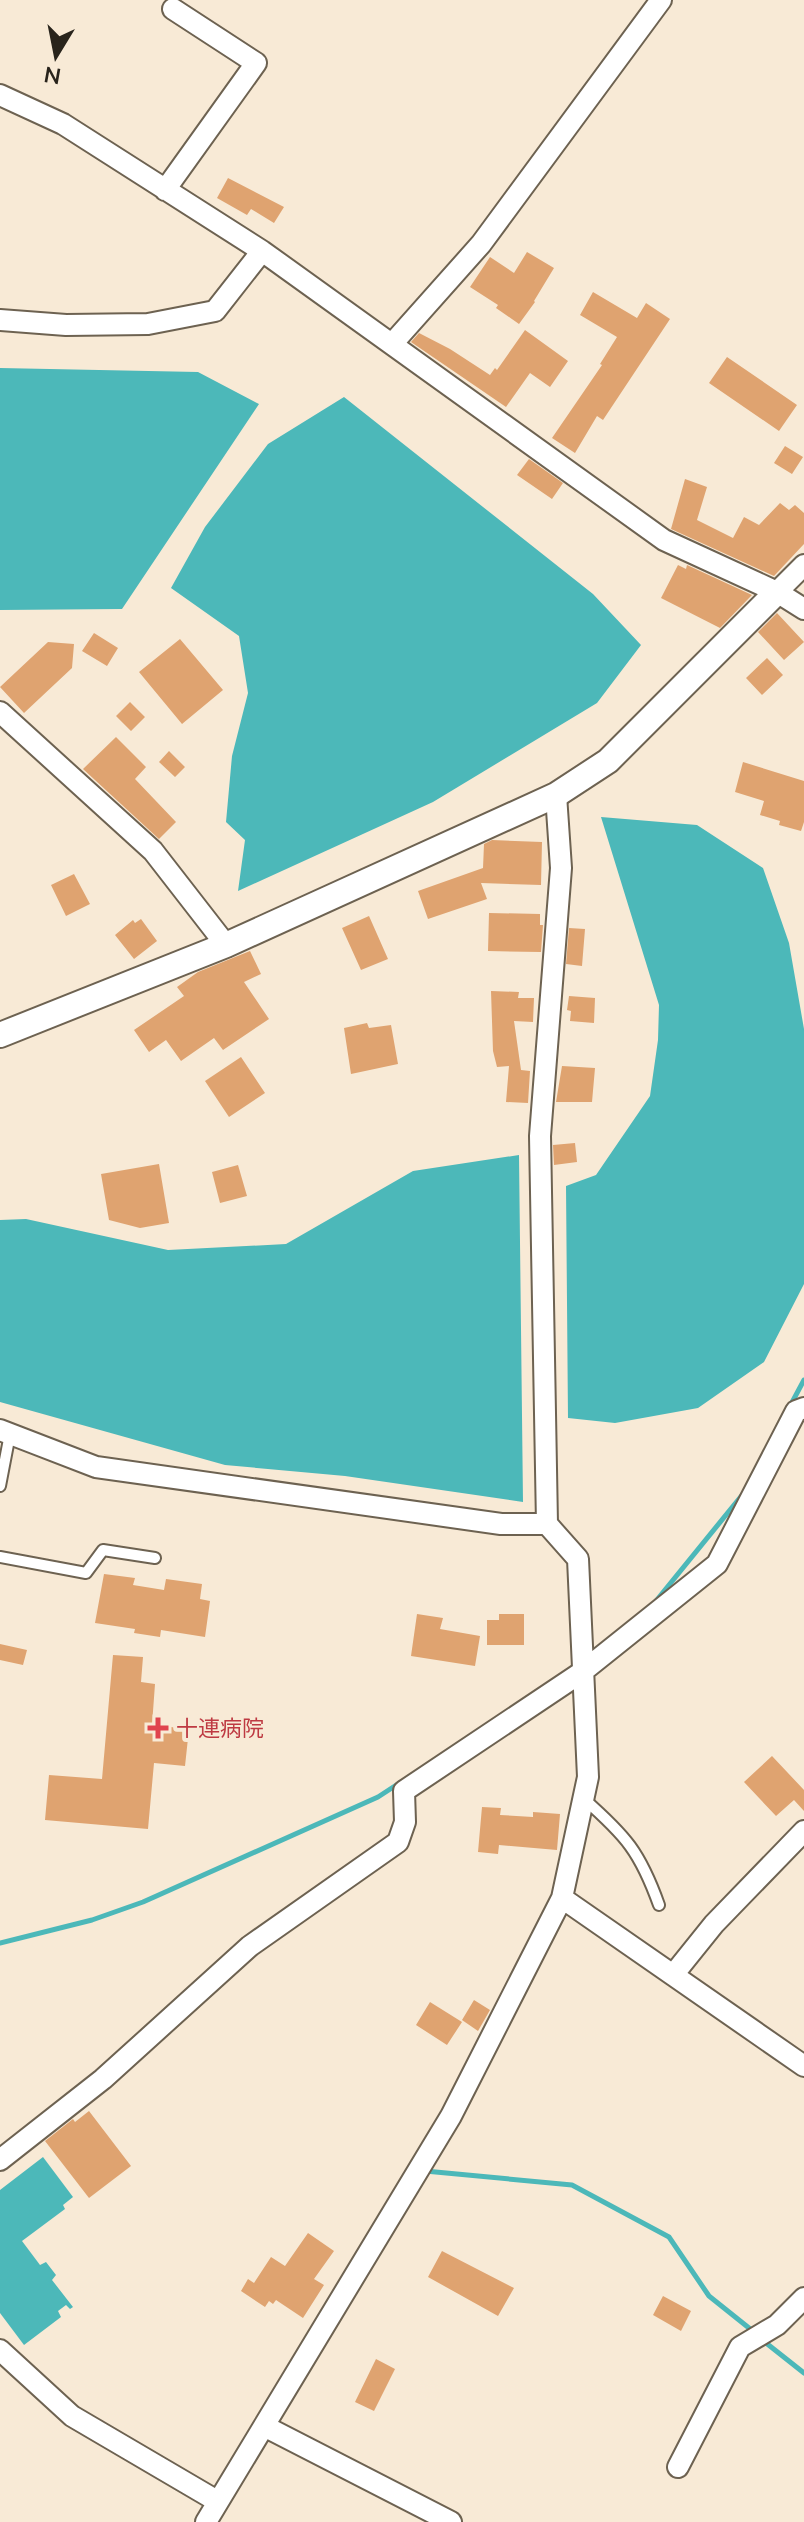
<svg xmlns="http://www.w3.org/2000/svg" width="804" height="2522" viewBox="0 0 804 2522" font-family="Mulish,'Noto Sans JP',sans-serif">
  <style>
    .water { fill: #4cb8b9 }
    .lines { fill: none; stroke-linecap: round; stroke-linejoin: round }
    .stream { stroke: #4cb8b9; stroke-width: 5 }
    .building { fill: #dfa370 }
    .service-casing { stroke: #6d6251; stroke-width: 14 }
    .minor-casing { stroke: #6d6251; stroke-width: 24 }
    .tertiary-casing { stroke: #6d6251; stroke-width: 28 }
    .service { stroke: #fff; stroke-width: 10 }
    .minor { stroke: #fff; stroke-width: 20 }
    .tertiary { stroke: #fff; stroke-width: 24 }
    .health-dot { fill: #e0444e; stroke: #f8ead6; stroke-width: 3 }
    .labels { text-anchor: middle; stroke-width: 8; stroke-linejoin: round; paint-order: stroke }
    .health-label { font-size: 22px; fill: #be3a42; stroke: #f8ead6; text-anchor: start }
  </style>
  <rect width="100%" height="100%" fill="#f8ead6"/>
  <!-- water -->
  <path class="water" d="M0 368 198 372 259 404 122 609 0 610Z
    M344 397 593 594 641 645 597 703 433 802 238 891 245 840 226 822 232 756 248 693 239 636 171 588 205 527 268 444Z
    M601 817 697 825 763 868 789 943 804 1029V1284L764 1362 698 1408 615 1423 568 1418 566 1186 596 1175 650 1096 658 1040 659 1005Z
    M519 1155 523 1502 345 1476 225 1465 0 1402V1220L26 1219 168 1250 286 1244 413 1171Z
    M43 2157 73 2197 63 2205 65 2209 22 2241 40 2265 46 2262 56 2275 52 2280 73 2307 70 2309 66 2305 58 2311 61 2317 24 2345 0 2313V2190Z"/>
  <g class="lines">
    <!-- stream -->
    <path class="stream" d="M789 1408 804 1380
      M656 1601 743 1494
      M0 1943 92 1920 143 1902 378 1797 401 1782
      M425 2171 572 2185 669 2237 709 2296 754 2332
      M761 2339 804 2373"/>
  </g>
  <!-- building -->
  <path class="building" d="M228 178 284 207 274 223 251 209 247 215 217 198Z
    M527 252 554 268 534 301 535 302 519 324 496 308 498 305 470 287 490 257 514 273Z
    M593 292 637 318 646 303 670 319 603 420 597 416 575 453 552 438 602 365 600 364 617 337 580 315Z
    M525 330 568 361 550 387 530 373 506 407 411 342 419 333 450 349 490 375 495 368 497 370Z
    M727 357 797 405 779 431 709 383Z
    M785 446 803 457 792 474 774 463Z
    M529 459 563 483 552 499 517 475Z
    M685 479 707 487 697 520 733 538 744 517 759 525 780 503 789 510 795 505 804 513V544L774 576 671 529Z
    M678 565 686 569 687 565 752 595 720 628 661 598Z
    M777 613 804 642 784 660 758 632Z
    M94 633 118 648 107 666 82 651Z
    M180 639 223 690 182 724 139 672Z
    M48 642 74 644 72 668 24 713 0 687Z
    M767 658 783 675 762 695 746 678Z
    M130 702 145 717 131 731 116 716Z
    M116 737 146 767 135 779 176 822 159 839 83 769Z
    M169 751 185 767 175 777 159 762Z
    M743 762 804 781V822L801 831 779 825 780 821 760 815 764 801 735 792Z
    M492 840 542 842 541 885 481 883 487 899 428 919 418 891 483 868 484 844Z
    M74 874 90 904 66 916 51 885Z
    M489 913 540 914V925H543L541 952 488 951Z
    M369 916 388 959 361 970 342 928Z
    M141 919 157 941 134 959 115 935 133 920 135 923Z
    M569 928 585 929 582 966 566 964Z
    M250 951 261 974 244 982 269 1019 223 1050 214 1038 181 1061 166 1040 149 1052 134 1030 184 996 177 987 198 972Z
    M491 991 519 992 518 998H534L533 1022 514 1021 521 1070 530 1071 528 1103 506 1102 509 1066 497 1067 493 1051Z
    M569 996 595 998 594 1023 570 1021 571 1011 567 1010Z
    M367 1023 369 1028 391 1025 398 1064 351 1074 344 1028Z
    M241 1057 265 1093 229 1117 205 1081Z
    M562 1066 595 1068 592 1102H556Z
    M575 1143 577 1162 554 1165 553 1145Z
    M159 1164 169 1223 140 1228 109 1220 101 1174Z
    M238 1165 247 1196 220 1203 212 1172Z
    M104 1574 135 1578 133 1585 164 1590 166 1579 202 1584 200 1599 210 1601 205 1637 161 1630 160 1637 134 1633 135 1629 95 1623Z
    M417 1614 443 1618 440 1629 480 1636 475 1666 411 1656Z
    M499 1614H524V1645H487V1620H499Z
    M0 1644 27 1650 23 1665 0 1660Z
    M113 1655 143 1657 141 1682 155 1684 152 1725 189 1729 185 1766 154 1763 148 1829 45 1820 49 1775 102 1779Z
    M772 1756 804 1790V1811L794 1800 776 1816 744 1782Z
    M482 1807 501 1808 500 1815 533 1817V1812L560 1814 557 1850 499 1845 498 1854 478 1852Z
    M474 2000 490 2010 478 2031 462 2020Z
    M430 2002 462 2022 447 2045 416 2025Z
    M89 2111 131 2166 89 2198 45 2141 73 2119 75 2122Z
    M308 2233 334 2251 314 2279 324 2285 303 2318 276 2300 273 2304 269 2301 265 2307 241 2291 248 2279 254 2283 271 2257 285 2266Z
    M442 2251 514 2288 498 2316 428 2277Z
    M663 2296 691 2311 681 2331 653 2315Z
    M376 2359 395 2369 374 2411 355 2402Z"/>
  <g class="lines">
    <defs>
      <path id="service" d="M0 1486 10 1434
        M0 1557 86 1573 103 1550 155 1558
        M584 1799C626 1836 640 1852 659 1905"/>
      <path id="minor" d="M0 95 63 124 262 251 664 540 777 592 804 609
        M165 190 256 63 173 9
        M0 320 66 325 148 324 215 311 262 251
        M392 344 481 244 661 0
        M777 592 804 565
        M0 712 153 851 226 945
        M0 1430 96 1467 501 1524H547
        M562 1898 804 2066
        M673 1975 714 1924 804 1831
        M0 2160 103 2079 250 1946 398 1842 405 1822 404 1791 582 1672 717 1564 796 1411 804 1408
        M0 2350 72 2416 217 2501
        M264 2426 451 2522
        M678 2467 740 2347 777 2325 804 2298
        M206 2522 451 2116 562 1898 588 1777 578 1559 547 1524 540 1136 561 868 556 795"/>
      <path id="tertiary" d="M0 1035 226 945 556 795 608 761 777 592"/>
    </defs>
    <!-- service casing -->
    <use href="#service" class="service-casing"/>
    <!-- minor casing -->
    <use href="#minor" class="minor-casing"/>
    <!-- tertiary casing -->
    <use href="#tertiary" class="tertiary-casing"/>
    <!-- service -->
    <use href="#service" class="service"/>
    <!-- minor -->
    <use href="#minor" class="minor"/>
    <!-- tertiary -->
    <use href="#tertiary" class="tertiary"/>
  </g>
  <!-- markers -->
  <path class="health-dot" d="M154 1716h8v8h8v8h-8v8h-8v-8h-8v-8h8z"/>
  <g class="labels">
    <!-- health labels -->
    <g class="health-label">
      <text x="176" y="1736">十連病院</text>
    </g>
  </g>
  <!-- north arrow -->
  <g transform="translate(56 56) rotate(190)" stroke="#f8ead6" stroke-width="6" paint-order="stroke">
  <path d="M0-6L14 30L0 20L-14 30Z" fill="#29241c"/>
  <text y="-12" font-size="22" font-weight="bold" text-anchor="middle" fill="#29241c">N</text>
  </g>
</svg>
